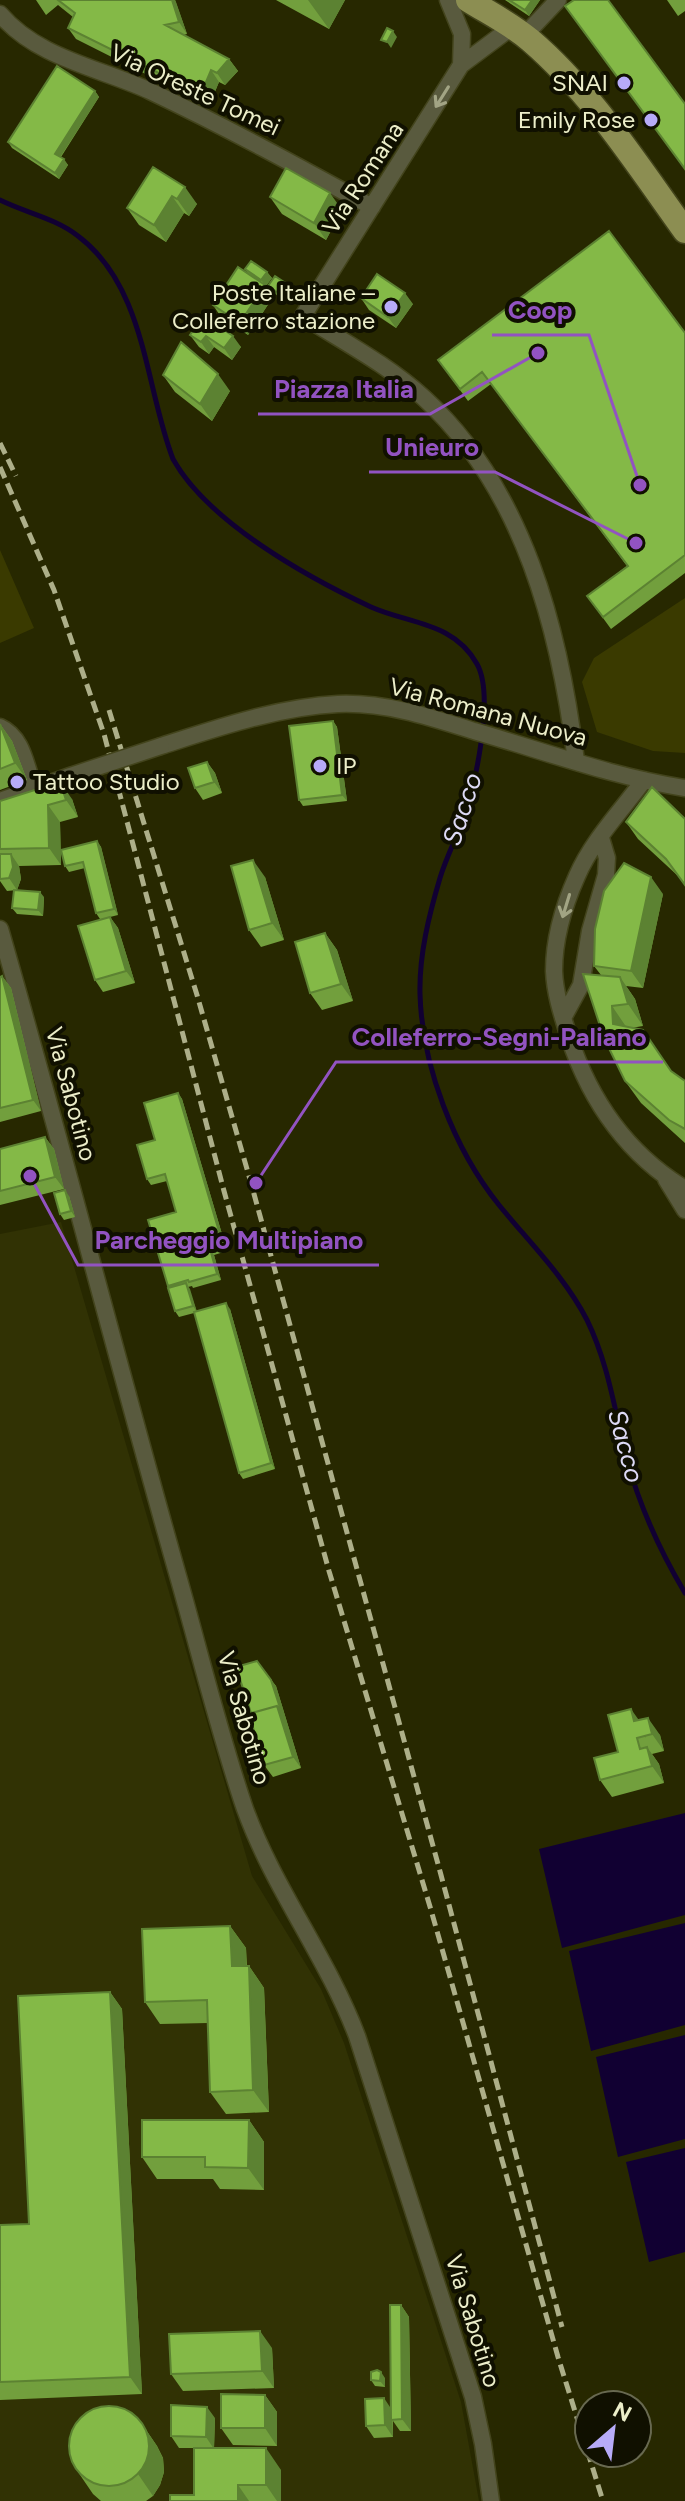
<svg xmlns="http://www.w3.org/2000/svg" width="685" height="2501" viewBox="0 0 685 2501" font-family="Figtree,sans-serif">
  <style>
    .built { fill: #313204 }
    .green { fill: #3a3a00 }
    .water { fill: #110032 }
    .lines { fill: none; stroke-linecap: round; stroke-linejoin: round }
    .stream { stroke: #110032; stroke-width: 5 }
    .street-casing { stroke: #43441c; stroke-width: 19 }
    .primary-casing { stroke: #43441c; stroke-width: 27 }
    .street { stroke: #595a3e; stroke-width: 16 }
    .primary { stroke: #8c8e52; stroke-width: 24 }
    .rail { stroke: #adaf89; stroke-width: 5; stroke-dasharray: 12 6; stroke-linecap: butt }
    .street-bridge-casing { stroke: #43441c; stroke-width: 19; stroke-linecap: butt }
    .street-bridge { stroke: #595a3e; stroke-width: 16 }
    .wall { fill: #729f3d }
    .shaded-wall { fill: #5c8232 }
    .building { fill: #84b947; stroke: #5c8232; stroke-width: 2 }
    .oneway { stroke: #a2a484 }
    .poi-dot { fill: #b7abf8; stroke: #101000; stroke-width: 3 }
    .labels { text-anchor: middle; stroke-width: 8; stroke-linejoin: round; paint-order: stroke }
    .poi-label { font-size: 24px; fill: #eceec9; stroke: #101000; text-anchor: end }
    .street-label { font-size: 24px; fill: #eceec9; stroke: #101000 }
    .water-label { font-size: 26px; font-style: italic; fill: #dddaf5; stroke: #101000 }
    .leader { fill: none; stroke: #9253c1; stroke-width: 3 }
    .callout-dot { fill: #9253c1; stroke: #101000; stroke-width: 3 }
    .callout-label { font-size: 26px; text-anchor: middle; font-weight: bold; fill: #9253c1; stroke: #101000; stroke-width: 8; stroke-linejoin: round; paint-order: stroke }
  </style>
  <rect width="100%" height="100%" fill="#272800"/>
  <!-- built -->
  <path class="built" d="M61 1222 252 1876 321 1989 344 2043 461 2402 479 2501H0V1234Z"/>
  <!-- green -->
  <path class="green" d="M0 550 34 628 0 643Z
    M685 598V753L653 751 597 732 582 682 594 658Z"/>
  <!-- water -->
  <path class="water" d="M685 1813V1915L562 1948 539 1849Z
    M685 1923V2025L591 2051 569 1951Z
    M685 2035V2139L618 2157 596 2057Z
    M685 2148V2252L649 2262 626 2162Z"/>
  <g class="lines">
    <!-- stream -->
    <path class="stream" d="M0 200C26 213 55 218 78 236 146 287 145 387 173 459 208 522 307 577 371 607 409 624 454 622 477 664 495 696 475 786 463 820 456 839 446 858 440 878 429 915 419 955 420 994 422 1066 454 1149 499 1205 529 1242 565 1277 587 1320 609 1365 615 1413 627 1460 640 1507 660 1551 685 1593"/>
    <defs>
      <path id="street" d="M448 0 462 34 461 65 303 316C344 342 388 365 424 398 524 489 560 631 576 761
        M0 14C37 58 100 68 150 91 226 127 299 167 372 207
        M524 36 558 0
        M461 65 512 27
        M0 727C23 737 26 767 34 788
        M161 746C217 728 278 707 338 704 385 702 430 717 474 731 544 751 613 777 685 788
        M644 780C621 811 592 841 577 876 564 905 554 939 554 971 555 994 562 1015 569 1037 590 1100 627 1154 685 1189
        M0 801 70 776
        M0 929C62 1144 117 1361 178 1576 200 1653 219 1733 245 1809 274 1889 327 1957 357 2036L473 2397 483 2444 491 2501
        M563 1018 581 985 590 931 606 875 607 858 601 838
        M666 1179 685 1210"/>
      <path id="primary" d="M468 0C489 13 511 24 530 40 592 93 638 166 685 231"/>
    </defs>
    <!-- street casing -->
    <use href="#street" class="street-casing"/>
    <!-- primary casing -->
    <use href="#primary" class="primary-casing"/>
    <!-- street -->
    <use href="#street" class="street"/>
    <!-- primary -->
    <use href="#primary" class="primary"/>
    <!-- rail -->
    <path class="rail" d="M0 443 16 476
      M0 467 54 590 104 734 224 1191 329 1571 431 1910 558 2357 603 2501
      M109 710 197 995 251 1183 441 1875 562 2327"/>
    <defs>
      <path id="street-bridge" d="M70 776 161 746"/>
    </defs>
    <!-- street-bridge casing -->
    <use href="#street-bridge" class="street-bridge-casing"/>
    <!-- street-bridge -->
    <use href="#street-bridge" class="street-bridge"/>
  </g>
  <!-- wall -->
  <path class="wall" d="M36 0H175L187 34 183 35 229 59 238 71 225 85 219 82 209 106 76 39 68 28 73 17 58 5 46 15Z
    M276 0H345L329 29Z
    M505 0H540L529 16Z
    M667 0H685V11L678 16Z
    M95 91 99 97 61 157 68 165 59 179 12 148 8 142Z
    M153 167 197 204 189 216 184 213 166 242 139 225 127 208Z
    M270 197 342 210 326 240 282 214Z
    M245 269 267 272 272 278 266 286 273 297 248 335 221 317 213 305 249 275Z
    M268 286 291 290 284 300 272 292Z
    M361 298 413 304 396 328 369 310Z
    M202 318 241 347 232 360 214 347 209 354 199 347 190 335Z
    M685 333V573L611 629 587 596 627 566 491 384 468 401 438 360Z
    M163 375 230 391 212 421 175 392Z
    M333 721 337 727 347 801 303 806 299 800Z
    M0 724 12 741 27 780 0 790Z
    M207 762 215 773 222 793 203 800 195 788Z
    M72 799 78 817 60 822 61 865 19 866 21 879 17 890 7 891 0 881V801Z
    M685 819 678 876 638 839 626 822Z
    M97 841 101 847 118 915 110 917 118 928 135 983 103 992 95 980 100 919 96 913 85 868 69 872 65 866Z
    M265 877 284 940 261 947 249 930Z
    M663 894 643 988 626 986 635 999 643 1026 631 1028 671 1071 685 1081V1143L641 1103 625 1081 601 975 594 966Z
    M44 897 43 916 17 914 12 908Z
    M325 933 337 950 353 1001 322 1010 310 993Z
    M2 976 11 988 41 1111 0 1122V977Z
    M178 1093 182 1099 227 1251 214 1255 221 1280 193 1288 192 1286 188 1287 197 1312 230 1309 275 1469 243 1479 239 1473 194 1313 179 1317 175 1311 168 1286 176 1212 167 1181 151 1185 147 1179 155 1140Z
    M45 1137 54 1149 64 1189 0 1205V1149Z
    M69 1196 75 1217 64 1220 60 1214Z
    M257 1661 276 1686 301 1768 273 1777 264 1765 251 1713Z
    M639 1720 660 1735 664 1751 652 1754 659 1764 664 1783 612 1797 600 1780Z
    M230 1926 246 1948 247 1966H249L264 1988 269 2112 226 2114 210 2092 208 2023 160 2024 145 2002Z
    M110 1992 122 2009 142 2394 0 2400V2225L29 2224Z
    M249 2120 264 2142V2190L220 2189 213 2179H157L142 2157Z
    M401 2305 409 2317 411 2431H400L393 2421V2437L374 2438 366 2426 391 2409Z
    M272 2348 274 2388 183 2391 171 2374Z
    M385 2378V2387L375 2386 371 2380Z
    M265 2395 277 2412V2446L233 2445 221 2428Z
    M215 2418 214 2448 281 2470V2501H170L194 2495V2448H179L171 2436Z
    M142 2424 157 2446 163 2458 164 2472 160 2485 153 2496 146 2501H101L93 2494 78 2472Z"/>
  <!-- shaded-wall -->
  <path class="shaded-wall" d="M172 0H175L176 2 187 34 179 22Z
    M308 0H345L329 29Z
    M532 0H540L529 16 525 10Z
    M393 31 397 37 391 48 387 42Z
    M229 59 238 71 225 85 217 73Z
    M211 70 219 82 209 106 201 94Z
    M95 91 99 97 59 159 55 154Z
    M64 159 68 165 59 179 55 173Z
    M185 187 197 204 189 216 177 199Z
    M330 193 342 210 326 240 314 223Z
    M172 196 184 213 166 242 154 225Z
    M267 272 272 278 266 286 273 297 248 335 240 323 265 285 261 280Z
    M287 284 291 290 284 300 280 294Z
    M405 293 413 304 396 328 388 317Z
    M206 336 214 347 209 354 201 342Z
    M233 336 241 347 232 360 224 348Z
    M218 374 230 391 212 421 200 404Z
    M333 721 337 727 347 801 342 795Z
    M0 724 12 741 27 780 15 763Z
    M207 762 215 773 222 793 214 782Z
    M60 782 72 799 78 817 66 800Z
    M48 805 60 822 61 865 49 848Z
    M97 841 101 847 118 915 114 909Z
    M11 854 19 866 21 879 17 890 9 878Z
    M253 860 265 877 284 940 272 923Z
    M651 877 663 894 643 988 631 971Z
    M40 892 44 897 43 916 38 910Z
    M110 917 118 928 135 983 126 971Z
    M325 933 337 950 353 1001 341 984Z
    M2 976 11 988 41 1111 33 1100Z
    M620 977 635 999 643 1026 628 1004Z
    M612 1006 627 1028 613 1024Z
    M178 1093 182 1099 227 1251 223 1245Z
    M45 1137 54 1149 64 1189 55 1177Z
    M65 1190 69 1196 75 1217 71 1211Z
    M210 1249 214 1255 221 1280 217 1274Z
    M186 1283 190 1289 197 1312 193 1306Z
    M226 1303 230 1309 275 1469 271 1463Z
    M271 1680 276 1686 301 1768 293 1757 277 1706Z
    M631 1709 643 1726 646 1738 634 1721Z
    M648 1718 660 1735 664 1751 652 1734Z
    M647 1747 659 1764 664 1783 652 1766Z
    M230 1926 246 1948 247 1988 232 1966Z
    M249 1966 264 1988 269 2112 253 2090Z
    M110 1992 122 2009 142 2394 130 2377Z
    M249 2120 264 2142V2190L248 2168Z
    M401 2305 409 2317 411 2431 402 2419Z
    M260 2331 272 2348 274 2388 262 2371Z
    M381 2372 385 2378V2387L380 2381Z
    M265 2395 277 2412V2446L265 2428Z
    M384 2398 392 2410 393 2437 385 2425Z
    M207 2407 215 2418 214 2449 206 2437Z
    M142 2424 157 2446 163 2458 164 2472 160 2485 153 2496 138 2474Z
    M266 2448 281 2470V2501H277L266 2485Z
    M238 2485 249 2501H238Z"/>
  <!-- building -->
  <path class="building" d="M58 0H172L179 22 165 25 229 59 217 73 211 70 201 94 68 28 75 13Z
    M509 0H532L525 10Z
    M574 0H608L685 104V169L565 6Z
    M387 28 393 31 387 42 381 40Z
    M57 66 95 91 55 154 64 159 55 173 8 142Z
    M153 167 185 187 177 199 172 196 154 225 127 208Z
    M286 168 330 193 314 223 270 197Z
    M609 231 685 333V555L603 617 587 596 628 566 482 372 460 389 438 360Z
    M251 261 267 272 261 280 245 269Z
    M238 267 265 285 240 323 213 305Z
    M377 274 405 293 388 317 361 298Z
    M275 276 287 284 280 294 268 286Z
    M202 318 211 321 233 336 224 348 206 336 201 342 190 335Z
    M181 342 218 374 200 404 163 375Z
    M333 721 342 795 299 800 289 726Z
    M0 724 15 763 0 769Z
    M207 762 214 782 195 788 188 768Z
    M60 782 66 800 48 805 49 848 0 849V801Z
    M652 787 685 819V885L666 859 626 822Z
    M97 841 114 909 96 913 83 862 65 866 61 850Z
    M0 854H11L13 867 9 878 0 879Z
    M253 860 272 923 249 930 231 866Z
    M624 863 651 877 631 971 594 966 595 929 604 891Z
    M14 890 40 892 38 910 12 908Z
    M110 917 126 971 95 980 78 926Z
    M325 933 341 984 310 993 295 942Z
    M583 974 620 977 628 1004 612 1006 613 1024 643 1030 671 1071 685 1081V1129L669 1120 625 1081 604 1038Z
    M2 976 33 1100 0 1108V977Z
    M178 1093 223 1245 210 1249 217 1274 189 1282 188 1280 168 1286 148 1220 176 1212 165 1174 147 1179 137 1145 155 1140 144 1103Z
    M45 1137 55 1177 0 1191V1149Z
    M65 1190 71 1211 60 1214 54 1193Z
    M186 1283 193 1306 175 1311 168 1288Z
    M226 1303 271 1463 239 1473 194 1312Z
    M257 1661 271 1680 281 1711 277 1706 251 1713 236 1667Z
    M277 1706 293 1757 264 1765 249 1714Z
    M631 1709 634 1721 648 1718 652 1734 637 1738 640 1749 647 1747 652 1766 600 1780 594 1758 618 1752 608 1715Z
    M230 1926 232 1966H249L253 2090 210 2092 207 2000 145 2002 142 1929Z
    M110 1992 130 2377 0 2382V2225L29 2224 18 1996Z
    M142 2120H249L248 2168 205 2167V2157H142Z
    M390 2305H401L402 2419 391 2420Z
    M260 2331 262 2371 171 2374 169 2334Z
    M377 2370 381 2372 380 2381 371 2380V2372Z
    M221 2394 265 2395V2428H221Z
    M384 2398 385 2425 366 2426 365 2399Z
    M171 2405 207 2407 206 2437 171 2436Z
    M69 2446a40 40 0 1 1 80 0a40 40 0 1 1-80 0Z
    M194 2448H266V2485H238V2501H170V2495H194Z"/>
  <!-- one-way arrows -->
  <defs><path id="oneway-shaft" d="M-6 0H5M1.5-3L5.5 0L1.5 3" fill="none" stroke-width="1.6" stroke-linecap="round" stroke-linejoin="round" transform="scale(2)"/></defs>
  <g class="oneway">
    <use href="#oneway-shaft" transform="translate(442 97) rotate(122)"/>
    <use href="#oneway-shaft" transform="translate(566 906) rotate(107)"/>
  </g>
  <!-- markers -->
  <g class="poi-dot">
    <circle cx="624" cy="83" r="8"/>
    <circle cx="651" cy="120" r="8"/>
    <circle cx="391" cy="307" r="8"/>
    <circle cx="320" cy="766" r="8"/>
    <circle cx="17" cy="782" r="8"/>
  </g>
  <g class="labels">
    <!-- poi labels -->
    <g class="poi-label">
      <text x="608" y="91">SNAI</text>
      <text x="635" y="128">Emily Rose</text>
      <text x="375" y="301">Poste Italiane –<tspan x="375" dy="28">Colleferro stazione</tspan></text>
      <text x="336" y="774" text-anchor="start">IP</text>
      <text x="33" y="790" text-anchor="start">Tattoo Studio</text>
    </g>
    <!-- street labels -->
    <g class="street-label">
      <text transform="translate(195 90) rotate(25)" y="8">Via Oreste Tomei</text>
      <text transform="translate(363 178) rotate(-57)" y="8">Via Romana</text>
      <text transform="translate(488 712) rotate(15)" y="8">Via Romana Nuova</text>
      <text transform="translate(71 1094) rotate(75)" y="8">Via Sabotino</text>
      <text transform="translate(244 1718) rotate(74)" y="8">Via Sabotino</text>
      <text transform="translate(473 2321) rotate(73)" y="8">Via Sabotino</text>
    </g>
    <!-- water labels -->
    <g class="water-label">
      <text transform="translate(462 809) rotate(-72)" y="9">Sacco</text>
      <text transform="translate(626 1446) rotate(75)" y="9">Sacco</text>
    </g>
  </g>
  <!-- callouts -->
  <path class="leader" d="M640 485L589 335H492M538 353L430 414H258M636 543L495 472H369M256 1183L336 1062H663M30 1176L78 1265H379"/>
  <g class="callout-dot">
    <circle cx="640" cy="485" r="8"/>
    <circle cx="538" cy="353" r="8"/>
    <circle cx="636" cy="543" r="8"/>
    <circle cx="256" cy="1183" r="8"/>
    <circle cx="30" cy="1176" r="8"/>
  </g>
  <g class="callout-label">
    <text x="540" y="319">Coop</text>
    <text x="344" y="398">Piazza Italia</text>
    <text x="432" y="456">Unieuro</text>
    <text x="499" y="1046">Colleferro-Segni-Paliano</text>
    <text x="229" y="1249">Parcheggio Multipiano</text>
  </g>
  <!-- north arrow -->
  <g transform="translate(613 2429) rotate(28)"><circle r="38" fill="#101000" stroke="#686950" stroke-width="2"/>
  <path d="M0-6L14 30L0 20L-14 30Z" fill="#b7abf8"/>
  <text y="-12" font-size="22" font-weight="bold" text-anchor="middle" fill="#eceec9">N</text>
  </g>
</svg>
